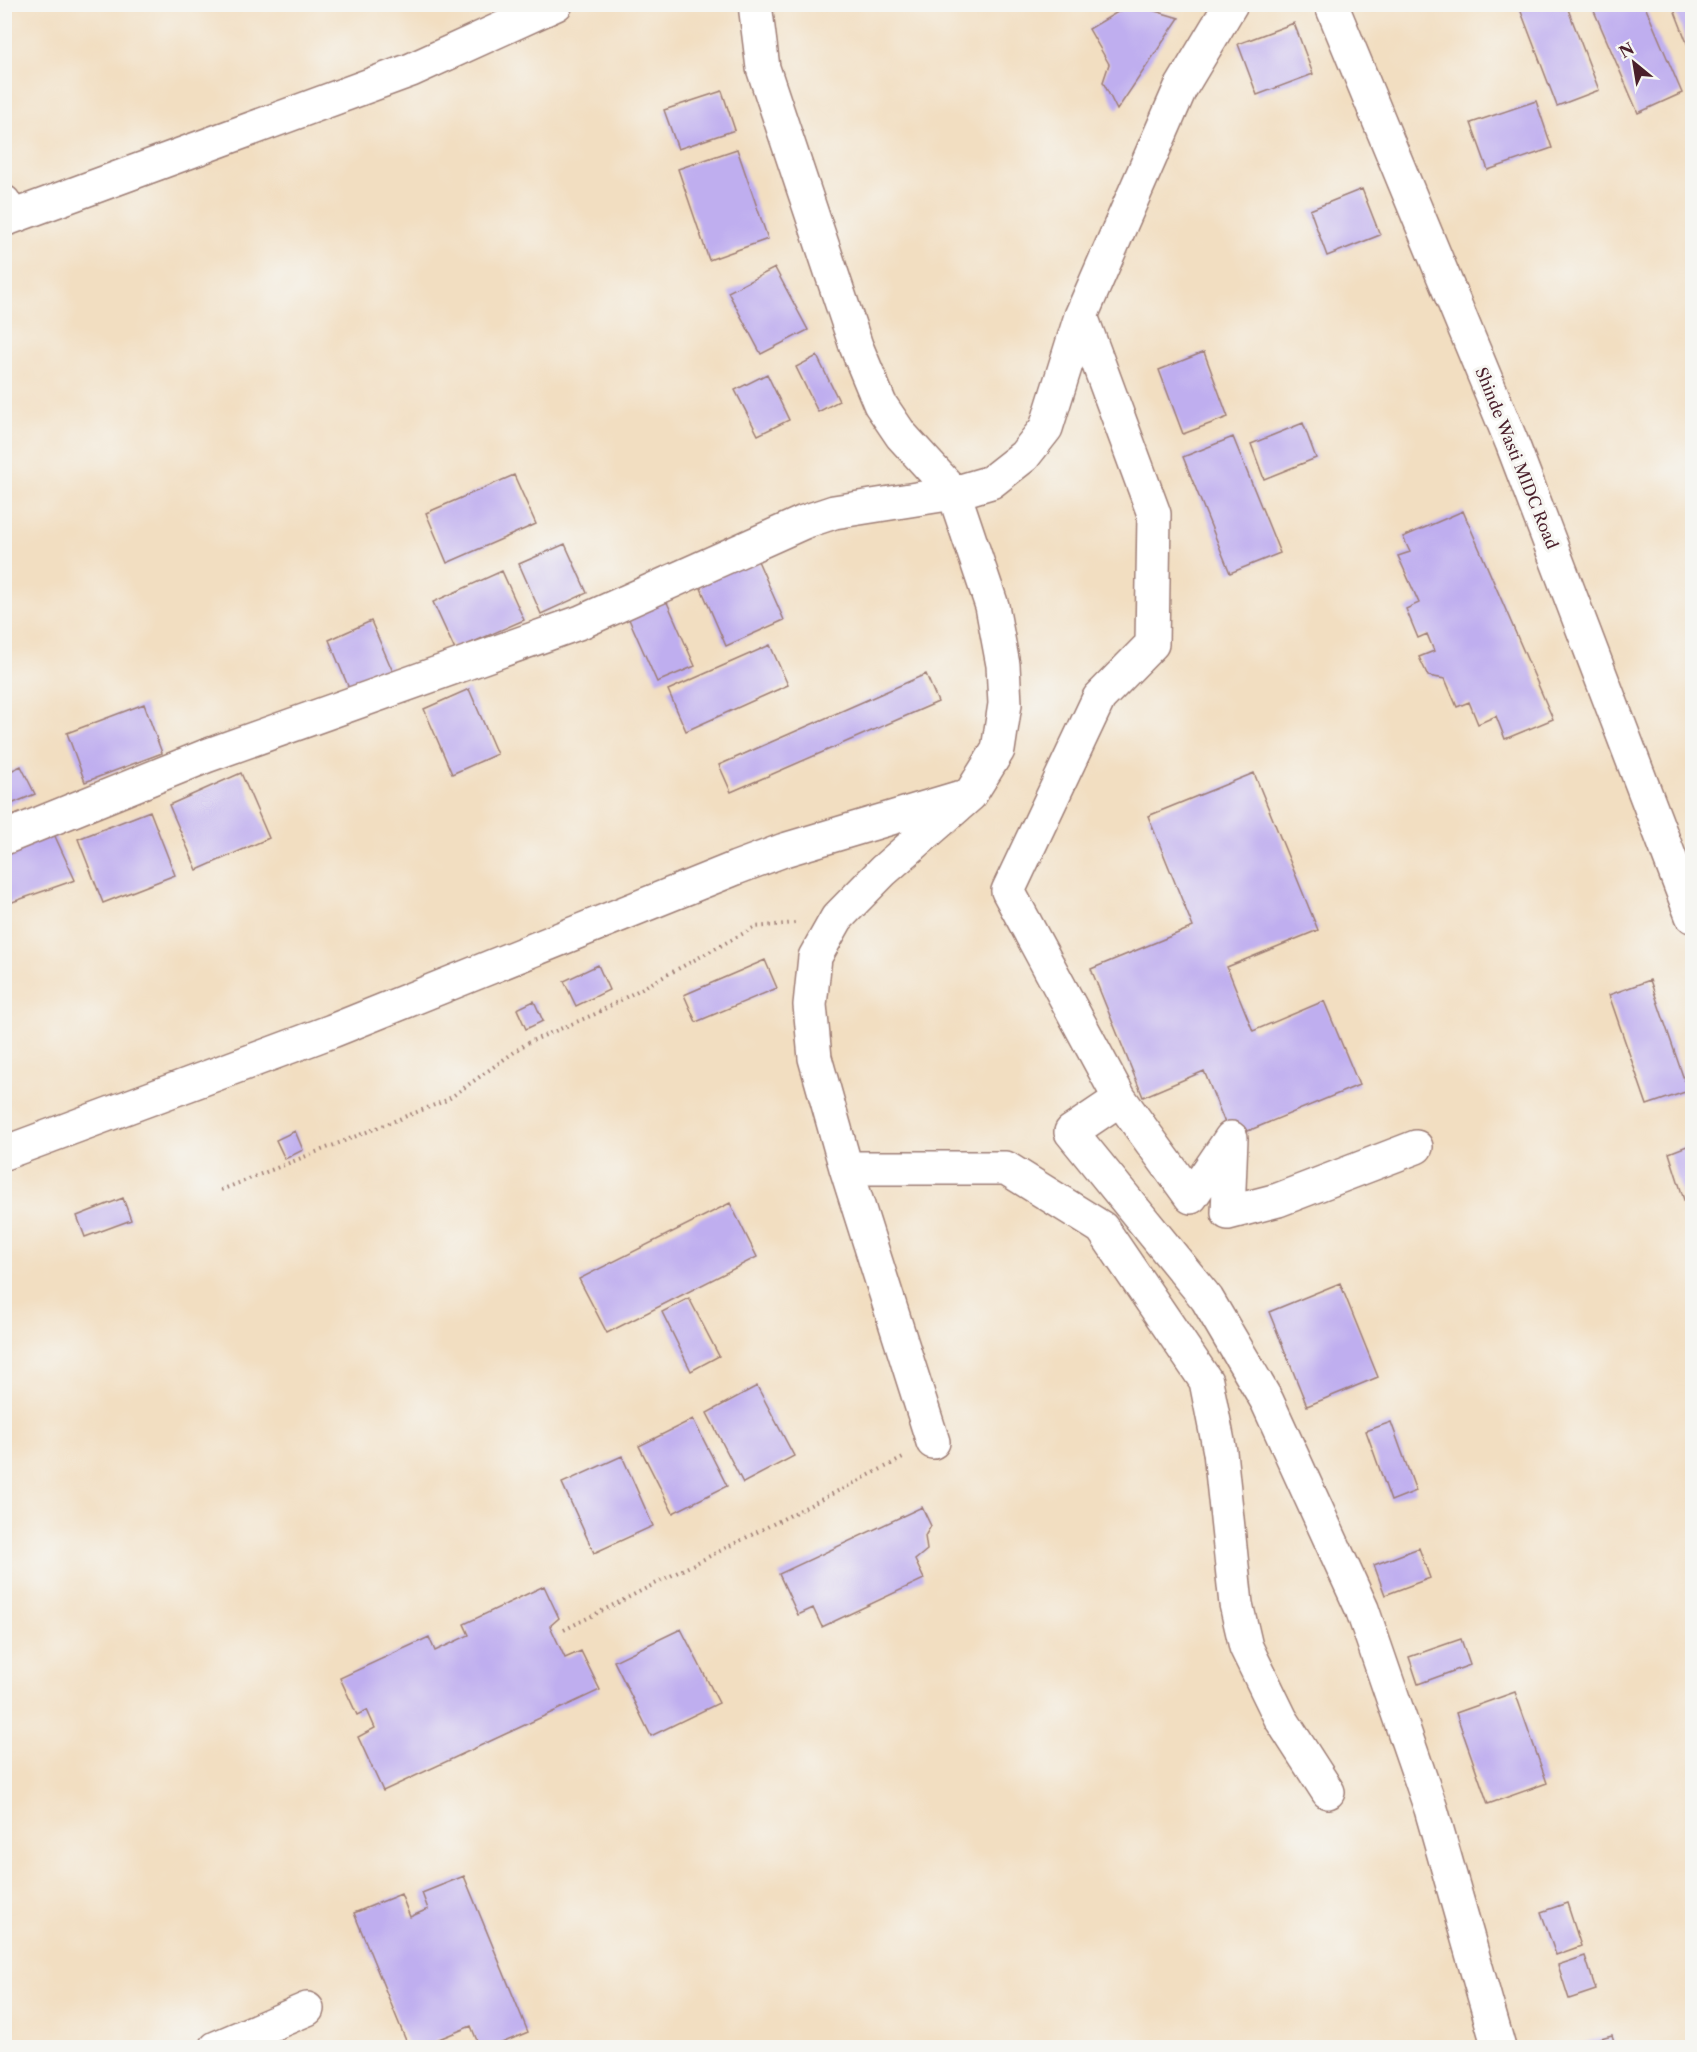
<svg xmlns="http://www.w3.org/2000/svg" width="1697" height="2052" viewBox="0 0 1697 2052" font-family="'Libre Caslon Text',serif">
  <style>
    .building { fill: #bfaeef }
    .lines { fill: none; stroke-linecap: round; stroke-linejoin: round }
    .minor-casing { stroke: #9e7e76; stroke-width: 36 }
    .path { stroke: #9e7e76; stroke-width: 4; stroke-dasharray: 1.5 4.5; stroke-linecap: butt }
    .minor { stroke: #fff; stroke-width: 33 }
    .labels { text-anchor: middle; stroke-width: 6; stroke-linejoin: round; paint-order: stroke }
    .street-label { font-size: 16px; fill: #4a1f2b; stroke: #f6f6f2 }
  </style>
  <rect width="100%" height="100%" fill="#f6f6f2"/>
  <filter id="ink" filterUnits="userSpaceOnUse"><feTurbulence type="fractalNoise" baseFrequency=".0167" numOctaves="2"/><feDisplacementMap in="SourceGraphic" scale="12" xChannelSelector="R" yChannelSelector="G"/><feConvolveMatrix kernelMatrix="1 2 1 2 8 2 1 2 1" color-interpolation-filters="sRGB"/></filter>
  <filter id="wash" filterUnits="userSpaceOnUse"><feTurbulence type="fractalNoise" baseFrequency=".008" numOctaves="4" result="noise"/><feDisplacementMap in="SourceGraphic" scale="24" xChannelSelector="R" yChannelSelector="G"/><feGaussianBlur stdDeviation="1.35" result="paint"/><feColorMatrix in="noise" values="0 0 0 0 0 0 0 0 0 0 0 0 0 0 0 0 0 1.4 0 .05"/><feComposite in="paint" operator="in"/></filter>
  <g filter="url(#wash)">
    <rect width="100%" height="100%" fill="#f2dec1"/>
    <g id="blocks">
      <!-- building -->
      <path class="building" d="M1131 4 1179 18 1117 110 1103 82 1109 64 1089 29Z
        M1532 4H1566L1599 90 1557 106 1520 9Z
        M1591 4H1644L1682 93 1638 113Z
        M1672 4H1692V56Z
        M1294 23 1313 74 1257 95 1238 44Z
        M722 91 735 130 678 149 664 110Z
        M1536 101 1552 148 1488 170 1471 123Z
        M737 149 768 239 709 260 678 169Z
        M1362 189 1380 235 1327 256 1310 210Z
        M775 268 808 330 761 354 728 292Z
        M1204 352 1228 417 1183 434 1159 370Z
        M817 356 839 401 818 412 796 367Z
        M767 374 789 420 758 435 735 390Z
        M1303 423 1316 458 1264 479 1251 444Z
        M1233 437 1280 553 1230 573 1183 457Z
        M514 475 536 524 447 563 426 513Z
        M1463 511 1553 719 1505 739 1496 716 1478 724 1469 702 1457 707 1445 679 1428 676 1419 657 1434 651 1427 634 1418 638 1406 609 1419 603 1398 556 1410 552 1403 537Z
        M565 544 587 593 541 614 519 564Z
        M755 554 784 620 726 646 697 579Z
        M502 571 524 620 455 650 433 602Z
        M666 600 695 666 657 682 628 617Z
        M371 621 393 672 350 691 329 640Z
        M770 645 788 685 686 731 668 690Z
        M926 674 938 702 731 792 719 765Z
        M469 689 497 754 452 774 424 709Z
        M144 704 162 753 85 782 67 733Z
        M21 766 35 794 4 807V774Z
        M241 773 269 838 197 870 169 805Z
        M1254 773 1318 930 1227 967 1253 1031 1324 1001 1359 1085 1231 1138 1204 1071 1143 1097 1091 969 1193 927 1148 816Z
        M150 811 175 875 103 903 78 839Z
        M54 834 75 880 4 905V853Z
        M765 960 777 988 696 1022 684 995Z
        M598 965 609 990 576 1006 564 981Z
        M1650 980 1688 1091 1647 1105 1609 995Z
        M534 1001 543 1021 526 1029 517 1009Z
        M295 1131 303 1150 285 1159 276 1140Z
        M1692 1144V1225L1669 1153Z
        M123 1198 131 1220 85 1237 77 1216Z
        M730 1203 757 1257 607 1333 579 1279Z
        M1340 1283 1378 1377 1307 1406 1269 1312Z
        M689 1298 719 1356 691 1371 662 1312Z
        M757 1386 794 1456 743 1483 707 1413Z
        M693 1419 727 1486 673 1513 639 1446Z
        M1391 1422 1416 1491 1391 1501 1366 1431Z
        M622 1456 653 1526 594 1553 562 1483Z
        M922 1507 931 1526 925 1536 927 1550 915 1560 924 1579 822 1627 813 1608 798 1615 779 1574Z
        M1419 1548 1430 1578 1385 1595 1374 1565Z
        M544 1586 559 1618 550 1626 565 1658 581 1651 600 1690 383 1791 358 1737 375 1728 367 1710 357 1715 340 1678 429 1637 435 1651 469 1635 464 1624Z
        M681 1629 719 1703 651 1736 614 1661Z
        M1461 1639 1470 1665 1418 1684 1409 1657Z
        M1515 1692 1547 1783 1488 1804 1456 1713Z
        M464 1876 528 2032 490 2048H480L471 2026 434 2041 437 2048H409L354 1913 401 1894 410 1917 428 1909 422 1893Z
        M1567 1903 1581 1946 1556 1955 1541 1912Z
        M1585 1956 1596 1990 1569 1999 1558 1965Z
        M1612 2035 1616 2048H1568V2047Z"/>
    </g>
  </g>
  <g filter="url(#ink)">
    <use href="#blocks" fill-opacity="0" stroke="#9e7e76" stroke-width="1.5"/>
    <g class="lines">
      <defs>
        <path id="minor" d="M755 4 763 68 856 346 880 404 901 435 954 493 992 606 1003 665 1005 704 998 750 970 795 883 871 837 918 815 957 810 1005 815 1058 846 1168 933 1442
          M1331 4 1512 443 1692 916
          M4 202 9 218 411 70 556 4
          M1081 316 1154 514 1152 644 1099 698 1008 891 1120 1099 1071 1132 1207 1299 1267 1401 1362 1609 1431 1809 1499 2048
          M4 838 206 756 581 622 804 522 834 512 954 493 991 482 1024 456 1046 428 1081 316 1180 89 1231 4
          M1120 1099 1191 1197 1231 1138 1228 1213 1278 1200 1416 1147
          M4 1153 332 1031 736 868 784 850 958 798
          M846 1168H1006L1102 1228 1206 1381 1220 1452 1236 1604 1246 1647 1281 1719 1328 1792
          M216 2048 307 2009"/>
      </defs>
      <!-- minor casing -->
      <use href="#minor" class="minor-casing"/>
      <!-- path -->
      <path class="path" d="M221 1190 447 1100 527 1043 595 1014 755 927 795 923
        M564 1630 903 1458"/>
      <!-- minor -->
      <use href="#minor" class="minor"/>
    </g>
  </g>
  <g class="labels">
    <!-- street labels -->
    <g class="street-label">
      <text transform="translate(1517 458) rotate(68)" y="6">Shinde Wasti MIDC Road</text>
    </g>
  </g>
  <!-- margin -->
  <rect width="1697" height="2052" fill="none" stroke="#f6f6f2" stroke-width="24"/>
  <!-- north arrow -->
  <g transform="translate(1634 63) rotate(330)" stroke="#f6f6f2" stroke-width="4.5" paint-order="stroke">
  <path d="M0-4.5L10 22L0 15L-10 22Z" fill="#4a1f2b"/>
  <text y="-9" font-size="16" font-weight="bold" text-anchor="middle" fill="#4a1f2b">N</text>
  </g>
</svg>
